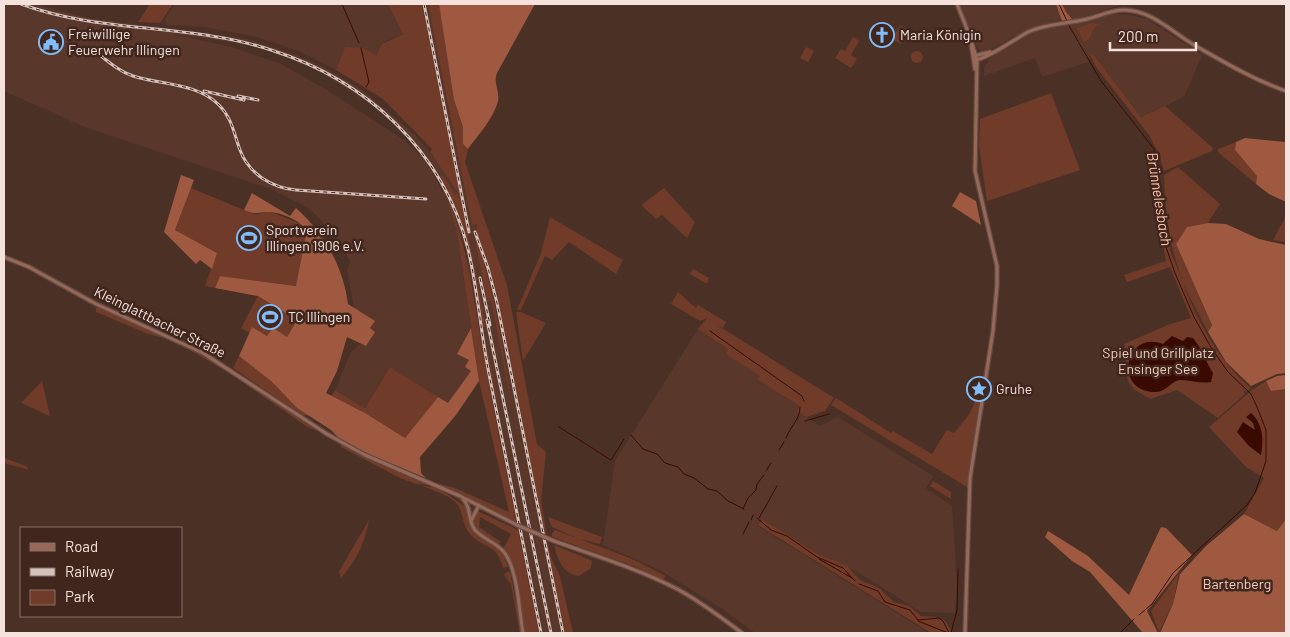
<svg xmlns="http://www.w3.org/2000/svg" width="1290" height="637" viewBox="0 0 1290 637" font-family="Barlow,sans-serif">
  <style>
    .built { fill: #5a372b; fill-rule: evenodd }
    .green { fill: #703b29 }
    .forest { fill: #9e5940 }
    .water { fill: #3a0a00 }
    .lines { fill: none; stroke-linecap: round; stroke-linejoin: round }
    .stream { stroke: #3a0a00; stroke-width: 1 }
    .secondary-casing { stroke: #634c44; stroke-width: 5.5 }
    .secondary { stroke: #976858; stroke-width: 3 }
    .rail-casing { stroke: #d5c1ba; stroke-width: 3 }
    .rail { stroke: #40261d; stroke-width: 1; stroke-dasharray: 4; stroke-linecap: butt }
    .secondary-bridge-casing { stroke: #634c44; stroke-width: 5.5; stroke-linecap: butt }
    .secondary-bridge { stroke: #976858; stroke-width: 3 }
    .labels { text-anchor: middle; stroke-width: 5; stroke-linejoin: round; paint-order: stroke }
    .poi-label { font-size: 14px; fill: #f5e2dc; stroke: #40261d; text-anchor: start }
    .street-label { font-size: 14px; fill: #f5e2dc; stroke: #40261d }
    .park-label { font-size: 14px; fill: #f5ccbd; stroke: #40261d }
    .water-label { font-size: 15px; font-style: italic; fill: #fcbea9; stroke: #40261d }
  </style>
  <rect width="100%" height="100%" fill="#4b3026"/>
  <!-- built -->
  <path class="built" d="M4 4H33L88 18 247 39 296 55 320 65 361 89 414 134 436 160 458 194 455 195 442 178 457 212 469 248 482 327 486 325 482 303 422 4H428L472 224H477V229L473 232 477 231 487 257 498 303 565 633H539L485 363 466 249 445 193 428 163 412 142 378 109 317 70 270 51 246 44 172 34 232 47 281 64 327 90 404 140 425 160 437 181 448 202 457 232 471 328 457 354 469 360 471 371 448 404 390 367 365 408 335 390 351 352 360 344 366 346 375 332 370 328 374 321 354 308 347 270 350 262 344 249 321 220 307 207 271 189 85 127 4 91ZM473 233 484 258 495 304 512 407 491 300 487 301ZM484 336 500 408 502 418 492 381Z
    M175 4H388L403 34 386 41 376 56 345 47 336 70 301 52 257 37 205 27 166 25 165 19Z
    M959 4H1056L1063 19 1031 28 983 53 976 45Z
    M1062 4H1122L1074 20 1066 12Z
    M1110 14 1130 15 1147 19 1202 55 1184 97 1141 117 1093 54 1090 56 1089 62 1042 77 1035 58 984 76V67L992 57 1034 32 1048 27 1078 23Z
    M698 329 728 349 726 354 761 376 758 380 800 407 797 412 820 426 838 417 933 476 926 488 952 506 957 583 955 613 921 612 859 573 820 555 762 519 758 526 926 631V633H755L721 608 659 570 603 545 615 461Z"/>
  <!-- green -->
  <path class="green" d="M150 4H173L160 23 138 22Z
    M388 4H422L482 303 486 326 483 328 502 418 492 381 469 248 457 212 441 178 443 175 455 195 458 193 430 152 432 149 383 99 336 70 345 47 364 48 376 56 382 44 403 34Z
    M428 4H439L440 8 454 100 463 127V144L468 149 465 162 507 285 536 439 537 444 546 452 541 501 547 536 543 535 523 428 524 427 492 278 476 231 474 233C495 289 503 348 512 407L491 301H487L473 231 477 229V224L472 225Z
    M1091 23 1101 24 1094 28 1089 39 1084 42 1077 28Z
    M900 25 910 31 901 44 892 39Z
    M853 37 859 41 851 55 857 59 851 68 835 58 841 49 845 51Z
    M806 47 814 51 808 62 800 58Z
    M911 57a6 6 0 1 1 12 0a6 6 0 1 1-12 0Z
    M1093 54 1141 117 1165 106 1213 148 1212 151 1164 171 1158 152 1149 135 1096 67 1090 55Z
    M1051 93 1080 170 987 201 979 147 980 119Z
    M1236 142 1235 150 1257 176 1256 184 1218 152V149Z
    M1178 167 1220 204 1208 223 1187 227 1176 244 1212 325 1208 332 1183 284C1199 323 1218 361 1251 388L1246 392 1243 390 1245 394 1218 418 1177 390 1151 399C1146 396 1141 394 1137 391 1121 382 1128 359 1124 344L1170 324 1191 318 1170 267 1127 282 1124 275 1166 261 1157 214 1158 191 1155 177 1161 175 1166 232 1171 253 1183 282C1169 244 1165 214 1164 175Z
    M437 177C468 234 471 288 483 350 493 408 505 465 517 523L433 482 455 488 509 512 479 381 457 232 448 202Z
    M191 188 256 215 268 211 304 225 307 230 297 286 220 276 215 288 205 286 217 253 175 230Z
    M664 188 695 222 687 238 662 215 656 219 641 205Z
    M1286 216V242L1273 240Z
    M550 217 623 260 616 274 569 242 552 260 545 256 521 310H517L541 253Z
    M693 269 709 278 707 284 690 274Z
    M678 292 696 308 698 305 726 322 723 328 717 325 834 398 825 411 806 417 797 412 799 406 758 380 760 376 726 354 728 349 698 329 707 318 700 321 671 304Z
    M258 296 297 320 287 337 268 336 252 328 249 333 241 328Z
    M99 307 168 339 148 334 96 312V308Z
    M516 312H521L546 323 523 361Z
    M183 346 205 355 317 431 306 426 231 374Z
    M239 356 271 381 297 408 310 416 302 415 233 368Z
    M390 367 438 397 405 438 365 413 331 396 335 390 365 408Z
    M42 381 50 416 21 403Z
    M1266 381 1271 391 1286 389V519L1277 531 1244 514 1264 478 1246 467 1209 427 1252 390Z
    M978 385 982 386 967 487 831 405 836 398 891 433 893 431 932 454 947 430 954 433 970 413 974 404V388Z
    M341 444 453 494 466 506 450 493 429 485 416 484 400 478 341 447Z
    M4 458 26 466 29 470 4 463Z
    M933 481 951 492V499L930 486Z
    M422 486C441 485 453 500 468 508 469 547 501 536 508 567L503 568C496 541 483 550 469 533 461 523 464 509 454 501 446 494 433 490 422 486Z
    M477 511 518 530 539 633H525L513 567 503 549 511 534 480 517 479 527 501 542 498 544 478 531 473 521Z
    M548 517 602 537 600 544 579 539 552 527Z
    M762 519 820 555 847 566 860 580 879 588 894 602 909 606 921 616 935 617 944 620 951 630 950 633H931L758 525Z
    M369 520C365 543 356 561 341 578L339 572 341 568Z
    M555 530 630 558 666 576 663 580 637 567 552 537V533Z
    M545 541 548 543 552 560 560 576 573 633H565Z
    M554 545 588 559 592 561 591 568 579 576C562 573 558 560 554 545Z
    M507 572H510L522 633H520L511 584 504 575Z
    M1179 573 1173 604 1159 632 1151 611Z"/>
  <!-- forest -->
  <path class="forest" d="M439 4H535L497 73C493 83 500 91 498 101 494 118 478 135 468 149L463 144V127L454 100Z
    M1056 4H1062L1066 12 1073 20 1062 21Z
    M1245 138 1286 142V202L1269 194 1256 184 1257 176 1235 150 1236 142Z
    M181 175 194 180 175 230 217 253 212 269 200 260 196 264 164 232Z
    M960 192 976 201 981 225 952 206Z
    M252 193 290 216 296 208C324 233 343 266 348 304L375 321 370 328 375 332 366 346 347 337 337 371 326 393 365 413 405 438 438 397 448 403 471 371 465 367 469 360 457 354 471 328 479 381 456 415 420 457 421 473 426 478 366 453 340 439 331 430 297 408 271 381 239 356 252 327 267 336 273 328 287 337 297 320 258 296 215 288 220 276 296 286 307 230C301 221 279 211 267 212 255 212 259 216 244 210Z
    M1208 223 1226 224 1259 239 1286 245V373L1277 374 1251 386 1226 362 1208 332 1212 325 1176 244 1187 227Z
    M1286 375V389L1271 391 1266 381 1277 376Z
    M1244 514 1277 531 1286 519V633H1160L1173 604 1180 574 1206 546Z
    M1161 527 1166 528 1192 555 1147 611 1158 633H1143L1090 572 1072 561 1045 537 1048 531 1088 556 1129 595Z"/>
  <!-- water -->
  <path class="water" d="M1172 336 1183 341 1187 337 1193 338C1201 347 1206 362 1213 373L1211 382C1200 384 1191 380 1180 380 1171 381 1166 392 1156 392 1112 392 1125 329 1163 344Z
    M1251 413C1263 424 1264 439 1261 455L1249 446 1237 432 1243 422 1255 430 1253 423 1246 417Z"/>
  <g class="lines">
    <!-- stream -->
    <path class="stream" d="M342 4 359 43
      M1059 4 1067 21
      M1068 24 1101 81 1154 149 1160 181 1166 247 1175 273 1194 317 1212 349 1228 372 1251 394 1257 407 1266 430V461L1255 493 1247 505 1173 573 1152 604 1139 615
      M361 48 369 82 366 87
      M710 331 802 396 804 401
      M805 421 829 414
      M559 427 611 460 624 439
      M631 435 643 449 657 454 665 463 678 467 684 474 694 478 708 489 717 491 728 501 744 509
      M786 438C791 425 800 420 800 407
      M779 450 784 442
      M766 471 771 463
      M743 509 748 498 756 490 757 484 764 475
      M757 518 771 530 787 536 817 557 843 568 855 581
      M759 518 777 486
      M751 520 753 515
      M743 534 749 522
      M819 559 852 578
      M859 584 878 591 885 602 891 604 910 610 918 620 939 618 943 621 949 633
      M918 621 948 633
      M951 633 957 610 958 569
      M1120 633 1134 619"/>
    <defs>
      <path id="secondary" d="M957 4 969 34
        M971 43 975 69
        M974 56 990 52
        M974 60C986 60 1015 39 1028 32 1047 23 1067 24 1087 19 1100 16 1110 10 1124 10 1151 10 1172 32 1194 45 1224 62 1254 80 1286 91
        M4 257 29 267 96 304 203 353 327 434 365 455 460 496 517 525
        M463 499C472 508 467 520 475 530 483 539 495 542 503 551 518 568 519 611 523 633
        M471 521 479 505
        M554 541C596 556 639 569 679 590 701 602 722 618 742 633
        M965 633 970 478 993 331 997 285V266L975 171 977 60 969 34"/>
    </defs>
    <!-- secondary casing -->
    <use href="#secondary" class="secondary-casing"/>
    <!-- secondary -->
    <use href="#secondary" class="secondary"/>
    <defs>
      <path id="rail" d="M21 4C102 34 190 23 271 50 366 80 443 150 468 249 478 291 481 336 490 379 507 464 524 548 541 633
        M424 4 469 232
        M101 56C111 64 121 72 133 76 162 85 197 83 219 105 232 118 234 134 240 150 249 174 272 188 296 190L426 199
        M204 91 244 100
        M238 96 258 100
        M475 232 488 268 497 303 563 633
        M480 278 490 325
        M487 320 551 633"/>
    </defs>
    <!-- rail casing -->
    <use href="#rail" class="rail-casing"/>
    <!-- rail -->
    <use href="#rail" class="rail"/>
    <defs>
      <path id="secondary-bridge" d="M517 525 554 541"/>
    </defs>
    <!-- secondary-bridge casing -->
    <use href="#secondary-bridge" class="secondary-bridge-casing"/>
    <!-- secondary-bridge -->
    <use href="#secondary-bridge" class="secondary-bridge"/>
  </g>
  <!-- icons -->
  <defs>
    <symbol id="church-ring" viewBox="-11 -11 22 22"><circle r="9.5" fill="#40261d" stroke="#80bdfa" stroke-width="1.5"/><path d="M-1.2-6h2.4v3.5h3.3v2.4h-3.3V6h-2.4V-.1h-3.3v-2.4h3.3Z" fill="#80bdfa"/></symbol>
    <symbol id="civic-ring" viewBox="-11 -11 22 22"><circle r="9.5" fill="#40261d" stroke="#80bdfa" stroke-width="1.5"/><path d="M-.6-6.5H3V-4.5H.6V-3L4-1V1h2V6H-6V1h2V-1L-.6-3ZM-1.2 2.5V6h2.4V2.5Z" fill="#80bdfa"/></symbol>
    <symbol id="stadium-ring" viewBox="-11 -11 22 22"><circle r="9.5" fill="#40261d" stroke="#80bdfa" stroke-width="1.5"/><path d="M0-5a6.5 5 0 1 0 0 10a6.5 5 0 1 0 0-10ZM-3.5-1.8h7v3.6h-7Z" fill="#80bdfa"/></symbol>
    <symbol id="sight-ring" viewBox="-11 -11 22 22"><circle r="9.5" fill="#40261d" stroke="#80bdfa" stroke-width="1.5"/><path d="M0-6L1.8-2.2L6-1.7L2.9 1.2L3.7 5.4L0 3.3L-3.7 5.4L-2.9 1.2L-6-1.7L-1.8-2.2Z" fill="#80bdfa"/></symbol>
  </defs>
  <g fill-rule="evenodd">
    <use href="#church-ring" x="868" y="21" width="28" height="28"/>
    <use href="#civic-ring" x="37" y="28" width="28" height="28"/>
    <use href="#stadium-ring" x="235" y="224" width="28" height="28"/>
    <use href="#stadium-ring" x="256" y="303" width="28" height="28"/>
    <use href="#sight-ring" x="965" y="375" width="28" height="28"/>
  </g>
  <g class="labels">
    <!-- poi labels -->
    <g class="poi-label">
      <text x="68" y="39">Freiwillige<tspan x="68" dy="16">Feuerwehr Illingen</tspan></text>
      <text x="900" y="40">Maria Königin</text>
      <text x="266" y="235">Sportverein<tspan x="266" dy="16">Illingen 1906 e.V.</tspan></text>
      <text x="288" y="322">TC Illingen</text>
      <text x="996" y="394">Gruhe</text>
    </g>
    <!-- street labels -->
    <g class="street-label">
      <text transform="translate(160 322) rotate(26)" y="5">Kleinglattbacher Straße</text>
    </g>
    <!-- park labels -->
    <g class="park-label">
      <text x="1158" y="358">Spiel und Grillplatz<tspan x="1158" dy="16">Ensinger See</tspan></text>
      <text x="1237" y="589">Bartenberg</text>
    </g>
    <!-- water labels -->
    <g class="water-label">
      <text transform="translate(1159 199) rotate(81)" y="5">Brünnelesbach</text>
    </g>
  </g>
  <!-- border -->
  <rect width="1290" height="637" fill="none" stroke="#f5e2dc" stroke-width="10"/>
  <!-- legend -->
  <rect x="20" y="527" width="162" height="90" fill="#40261d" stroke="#887169"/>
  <rect x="30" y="543" width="25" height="8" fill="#976858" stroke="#887169"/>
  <text x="65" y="552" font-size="15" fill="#f5e2dc">Road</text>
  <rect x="30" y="568" width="25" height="8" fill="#d5c1ba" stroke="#887169"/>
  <text x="65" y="577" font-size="15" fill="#f5e2dc">Railway</text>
  <rect x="30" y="590" width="25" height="15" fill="#703b29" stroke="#887169"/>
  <text x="65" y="602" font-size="15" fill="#f5e2dc">Park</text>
  <!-- scale -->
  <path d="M1110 42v8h86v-8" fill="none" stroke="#f5e2dc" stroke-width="2.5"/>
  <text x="1118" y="42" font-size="15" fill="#f5e2dc" stroke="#40261d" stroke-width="4" paint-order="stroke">200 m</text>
</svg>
